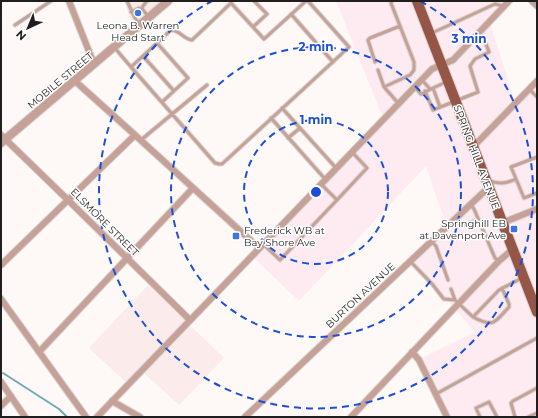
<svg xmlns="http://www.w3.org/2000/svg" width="538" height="418" viewBox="0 0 538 418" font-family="Montserrat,sans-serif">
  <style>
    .commercial { fill: #feeaf1 }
    .industrial { fill: #fcebeb }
    .built { fill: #f7eae3 }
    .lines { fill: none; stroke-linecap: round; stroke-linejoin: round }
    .stream { stroke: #72a8b7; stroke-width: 2 }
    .service-casing { stroke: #dad6d3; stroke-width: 5 }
    .minor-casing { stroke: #dad6d3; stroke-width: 8 }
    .tertiary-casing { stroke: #dad6d3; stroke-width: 10 }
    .primary-casing { stroke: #dad6d3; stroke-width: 12 }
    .service { stroke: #c6a198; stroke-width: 3 }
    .minor { stroke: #c6a198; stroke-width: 6 }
    .tertiary { stroke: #c6a198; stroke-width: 8 }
    .primary { stroke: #955648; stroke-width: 10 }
    .ring { fill: none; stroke: #1d4ed8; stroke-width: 2; stroke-dasharray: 7 5 }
    .poi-dot { fill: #3d74e4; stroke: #fff; stroke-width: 1.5 }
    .labels { text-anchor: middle; stroke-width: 3; stroke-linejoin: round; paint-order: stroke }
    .poi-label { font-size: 10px; fill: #201e1e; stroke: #fff }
    .street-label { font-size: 10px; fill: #201e1e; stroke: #fff }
    .centre { fill: #1d4ed8; stroke: #fff; stroke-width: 2 }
    .ring-label { font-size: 12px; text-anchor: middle; font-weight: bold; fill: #1d4ed8; stroke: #fff; stroke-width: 3; stroke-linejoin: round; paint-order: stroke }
  </style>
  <rect width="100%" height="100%" fill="#fef9f6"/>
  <!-- commercial -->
  <path class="commercial" d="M336 1H506L489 19 516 106 537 85V417H450L422 358 475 332 415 262 448 230 426 166 299 301 254 258 387 121 381 113Z"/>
  <!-- industrial -->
  <path class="industrial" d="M148 285 224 358 179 405 144 373 131 387 89 348Z"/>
  <!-- built -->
  <path class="built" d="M124 1H161L133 25Z"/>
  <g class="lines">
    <!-- stream -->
    <path class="stream" d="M3 373 59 409 67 417"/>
    <defs>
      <path id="service" d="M127 1 135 18 139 24
        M306 1 264 39 231 3 192 40C183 39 180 30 171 30L131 67 215 163 219 164H222L349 47 308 1
        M392 1 391 3 414 62V70L410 75 384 87 399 104
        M142 10 143 6 147 1
        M131 12 139 8 143 10 148 16
        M291 14 333 62
        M15 25 51 1
        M253 27 267 14 254 1
        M432 33 495 4 503 6
        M157 43 188 78 162 102
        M114 47 131 67
        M143 56 174 91
        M375 62 368 40 370 38 400 26
        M378 70 384 87
        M422 80 430 89
        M415 87 421 94 433 88 440 107
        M433 88 446 82
        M529 89 537 97
        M425 91 433 110 478 92 470 66 475 59 489 52 486 44 477 34
        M282 108 336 168
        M271 118 325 179
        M288 138 300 128
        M141 140 207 85
        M537 157 511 167 524 198 537 193
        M489 181C500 184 505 184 516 179
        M321 184 337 200 367 168 352 152
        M470 204 474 209 495 258 499 261
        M454 220 460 226 465 225
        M470 223 478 219
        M431 241 436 246 448 280
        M263 244 280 260 337 200
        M410 261 433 285 443 298 444 299 455 300 473 317 499 290 522 278
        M451 289 455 300
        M473 317C494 328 494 323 509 307V304L502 288
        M436 394 537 338
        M480 417 476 408 489 402 497 417
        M515 417 511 403 513 401 537 388
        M528 417 537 413"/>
      <path id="minor" d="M69 1 94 64
        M532 1 537 6
        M75 81 135 135 259 248
        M1 135 68 200 190 320
        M473 147 537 81
        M502 223 537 209
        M1 265 135 135
        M1 299 86 417
        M39 352 193 188
        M412 352 419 360 447 417
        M1 382 25 417
        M112 401 140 417
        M1 406 11 396
        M97 417 432 69 453 60 509 1
        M245 417 489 187
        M351 417 499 261 513 249"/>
      <path id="tertiary" d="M1 143 168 1"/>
      <path id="primary" d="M417 1 537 312"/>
    </defs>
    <!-- service casing -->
    <use href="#service" class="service-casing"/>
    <!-- minor casing -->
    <use href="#minor" class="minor-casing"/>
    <!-- tertiary casing -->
    <use href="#tertiary" class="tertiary-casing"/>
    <!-- primary casing -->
    <use href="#primary" class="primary-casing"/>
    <!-- service -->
    <use href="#service" class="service"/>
    <!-- minor -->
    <use href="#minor" class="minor"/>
    <!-- tertiary -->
    <use href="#tertiary" class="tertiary"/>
    <!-- primary -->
    <use href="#primary" class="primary"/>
  </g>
  <!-- distance rings -->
  <g class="ring">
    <circle cx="316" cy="192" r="72"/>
    <circle cx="316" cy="192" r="145"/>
    <path d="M420 1A217 217 0 1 1 212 1"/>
  </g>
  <!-- markers -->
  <g class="poi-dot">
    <circle cx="138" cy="13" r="4"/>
    <rect x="510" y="225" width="8" height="8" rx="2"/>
    <rect x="232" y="232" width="8" height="8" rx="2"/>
  </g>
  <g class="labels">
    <!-- poi labels -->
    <g class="poi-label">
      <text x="138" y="29">Leona B. Warren<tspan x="138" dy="12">Head Start</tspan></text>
      <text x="506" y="227" text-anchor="end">Springhill EB<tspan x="506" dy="12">at Davenport Ave</tspan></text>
      <text x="244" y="234" text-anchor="start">Frederick WB at<tspan x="244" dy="12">Bay Shore Ave</tspan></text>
    </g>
    <!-- street labels -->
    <g class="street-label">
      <text transform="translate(60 80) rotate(-40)" y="4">MOBILE STREET</text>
      <text transform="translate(477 157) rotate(69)" y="4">SPRING HILL AVENUE</text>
      <text transform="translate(105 222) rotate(45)" y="4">ELSMORE STREET</text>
      <text transform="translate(360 295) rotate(-43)" y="4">BURTON AVENUE</text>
    </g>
  </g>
  <circle cx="316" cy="192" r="6" class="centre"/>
  <g class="ring-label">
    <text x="469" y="43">3 min</text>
    <text x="316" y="51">2 min</text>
    <text x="316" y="124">1 min</text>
  </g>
  <!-- border -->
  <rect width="538" height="418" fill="none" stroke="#201e1e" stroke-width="4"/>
  <!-- north arrow -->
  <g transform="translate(28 28) rotate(224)" stroke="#ffffff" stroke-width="3" paint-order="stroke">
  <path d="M0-3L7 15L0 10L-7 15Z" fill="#201e1e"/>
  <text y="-6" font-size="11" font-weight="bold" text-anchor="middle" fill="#201e1e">N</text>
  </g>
</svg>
